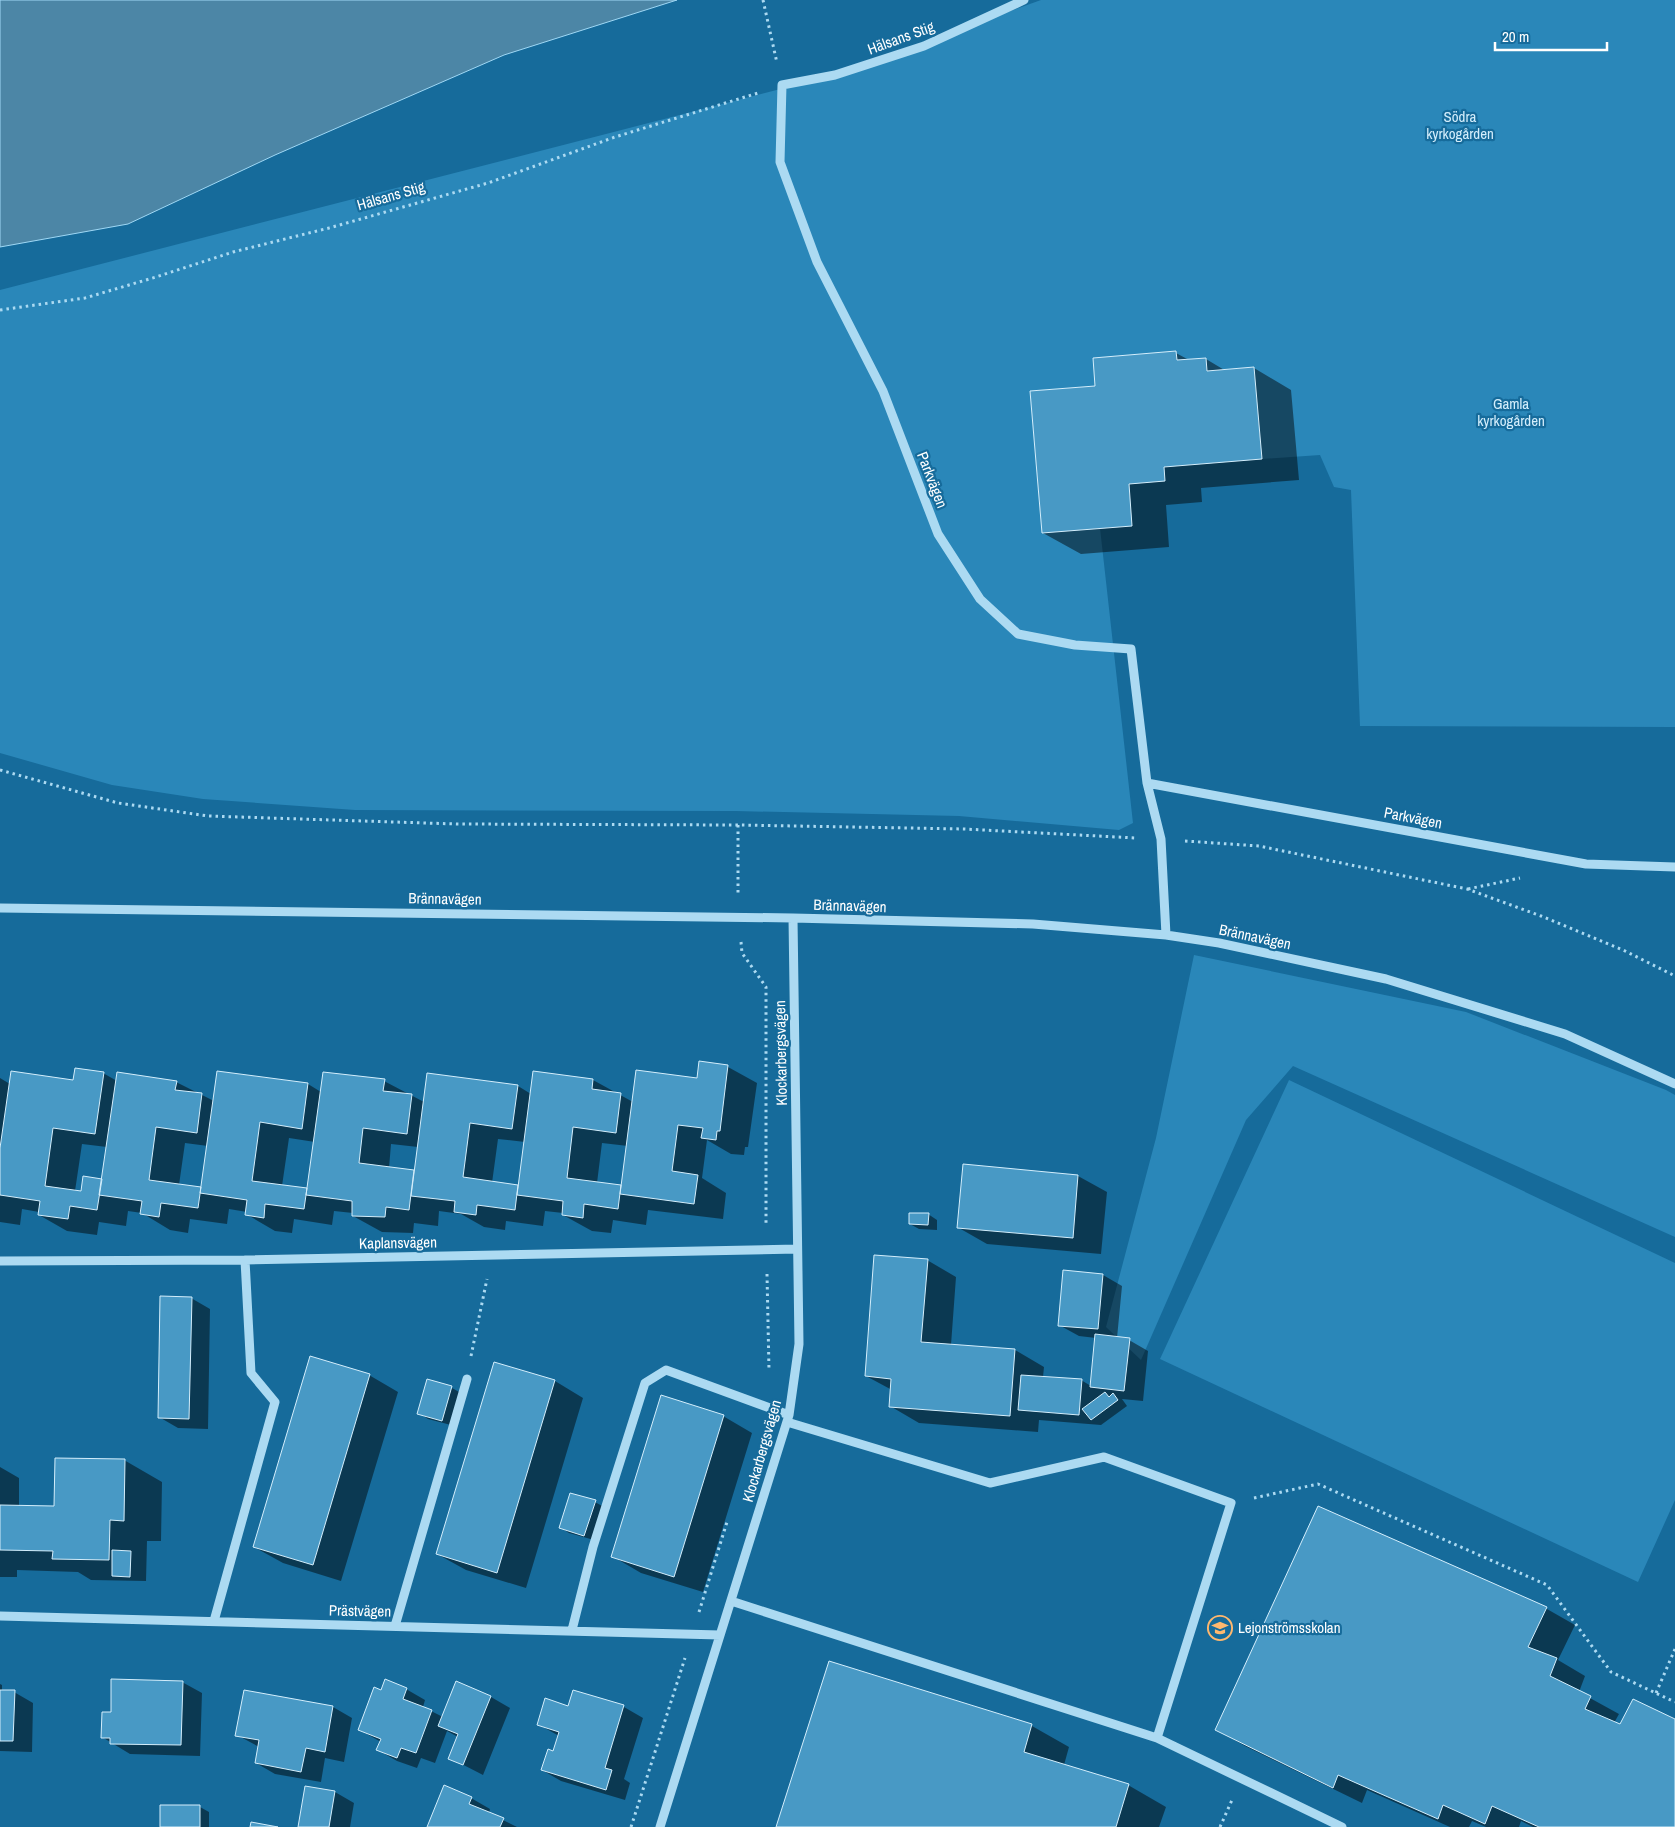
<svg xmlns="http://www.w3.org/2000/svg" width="1675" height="1827" viewBox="0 0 1675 1827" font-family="'Archivo Narrow',sans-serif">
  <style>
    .green { fill: #2a87b9 }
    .water { fill: #4c86a6; stroke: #9fd8f5 }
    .shadow { fill: #0007; fill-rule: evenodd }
    .building { fill: #4899c5; stroke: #d4eefc }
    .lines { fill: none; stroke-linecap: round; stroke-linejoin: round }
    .path { stroke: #acdaf2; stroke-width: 3; stroke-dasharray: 2.5 4; stroke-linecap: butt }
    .minor { stroke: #acdaf2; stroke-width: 9 }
    .labels { text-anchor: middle; stroke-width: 4.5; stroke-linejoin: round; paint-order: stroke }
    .street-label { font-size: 15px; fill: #fff; stroke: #166b9b }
    .park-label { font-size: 15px; fill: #d4eefc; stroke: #166b9b }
    .poi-label { font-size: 15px; fill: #fff; stroke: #166b9b; text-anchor: start }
  </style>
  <rect width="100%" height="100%" fill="#166b9b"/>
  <!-- green -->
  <path class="green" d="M1041 0H1675V727L1360 726 1351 490 1334 487 1320 455 1262 459 1254 367 1207 371 1206 358 1177 360 1176 351 1093 358 1095 386 1030 391 1042 533 1100 528 1133 823 1119 830 959 816 736 811 355 810 203 799 112 785 0 753V290L835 75Z
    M1194 955 1466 1012 1666 1090 1675 1095V1237L1293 1066 1246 1120 1141 1360 1106 1327 1156 1138Z
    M1289 1080 1675 1263V1500L1638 1582 1160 1359Z"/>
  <!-- water -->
  <path class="water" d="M0 0H677L504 55 275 155 128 224 0 247Z"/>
  <!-- shadow -->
  <path class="shadow" d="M1176 353 1189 360 1206 359 1226 371 1254 368 1291 390 1299 480 1201 488 1202 502 1166 505 1169 547 1081 554 1043 533 1096 387Z
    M700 1063 728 1067 757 1083 748 1147H745L744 1155 731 1154 707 1140 702 1178 726 1193 723 1219 648 1210 646 1225 613 1220 611 1233 592 1231 563 1215V1213L545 1211 543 1226 506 1221 505 1230 484 1227 461 1214 439 1211 438 1226 414 1223 413 1233 382 1232 353 1216V1213L334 1211 332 1225 294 1219 292 1233 275 1231 246 1214 247 1212 229 1209 227 1224 190 1219 188 1233 170 1230 142 1213 128 1211 126 1226 99 1222 97 1235 67 1231 39 1215V1212L22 1209 20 1225 0 1222V1156L2 1146H0V1078L10 1084 75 1082 103 1073 117 1081 176 1082 214 1101 308 1084 321 1092 384 1081 424 1102 518 1086 531 1094 593 1080 633 1102 698 1079ZM289 1138 315 1142 308 1190 282 1186ZM498 1139 525 1142 519 1186 492 1183ZM185 1143 208 1146 202 1189 179 1185ZM602 1143 628 1146 622 1186 597 1183ZM82 1144 107 1147 103 1181 82 1192 75 1191ZM391 1144 418 1147 415 1171 389 1168Z
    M1078 1176 1107 1192 1101 1254 987 1244 959 1228Z
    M928 1214 937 1220V1230L919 1229 910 1224Z
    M927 1260 956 1277 951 1345 1015 1350 1044 1367 1043 1377 1081 1380 1091 1386 1096 1338 1079 1336 1059 1325 1064 1272 1103 1275 1122 1286 1117 1338 1129 1340 1148 1351 1143 1401 1122 1399 1127 1406 1101 1425 1039 1420 1038 1432 919 1423 890 1406 892 1390 866 1376Z
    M191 1298 210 1309 208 1429 178 1428 159 1417Z
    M369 1375 398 1392 341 1581 283 1563 254 1547Z
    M428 1381 452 1388 461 1393 451 1425 428 1419 419 1413Z
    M555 1381 583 1398 526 1588 466 1570 437 1554Z
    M723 1416 752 1433 703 1592 641 1573 612 1556Z
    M124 1460 162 1482 161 1541H147L146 1581 91 1580 78 1572 17 1570V1577H0V1467L19 1478V1506L56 1507Z
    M595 1502 604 1507 594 1540 569 1533 560 1527Z
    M1319 1507 1547 1609 1575 1625 1558 1660 1585 1676 1579 1692 1619 1714 1614 1723 1620 1726 1675 1720V1827H1533L1521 1821 1519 1827H1486L1472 1821 1469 1827H1450L1367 1790 1362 1803 1245 1746 1216 1729Z
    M830 1663 1032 1726 1069 1747 1064 1765 1128 1785 1166 1807 1159 1827H778Z
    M182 1682 202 1693 200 1756 130 1754 102 1737 112 1713Z
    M456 1683 491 1697 510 1708 483 1775 450 1758 458 1737 447 1731 435 1763 421 1758 417 1768 397 1761 378 1750 381 1742 360 1730 382 1691 406 1689 425 1700 423 1707 443 1717Z
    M0 1684 2 1685V1691L14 1692 33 1703 32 1752 0 1751Z
    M245 1691 333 1707 352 1718 344 1762 325 1758 321 1782 275 1774 256 1763 259 1747 237 1735Z
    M574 1691 624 1707 643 1718 624 1779 630 1783 625 1800 561 1781 542 1770 554 1752 559 1736 538 1724 569 1707Z
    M306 1787 335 1792 354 1803 350 1827H299Z
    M471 1798 490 1809 489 1813 517 1827H429Z
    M200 1807 209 1812V1827H161Z"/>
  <!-- building -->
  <path class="building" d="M1176 351 1177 360 1206 358 1207 371 1254 367 1262 459 1164 467 1165 481 1129 484 1132 526 1042 533 1030 391 1095 386 1093 358Z
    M699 1061 728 1065 720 1131H717L716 1140 701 1138 703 1128 678 1125 672 1171 698 1175 694 1204 620 1194 636 1070 697 1078Z
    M75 1068 104 1072 95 1134 53 1128 45 1186 81 1191 83 1176 102 1179 97 1210 70 1206 68 1219 38 1215 40 1201 0 1195V1148L11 1071 73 1080Z
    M217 1071 308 1083 302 1129 260 1122 252 1181 307 1188 304 1209 265 1204 264 1218 245 1215 247 1200 200 1193Z
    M533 1071 593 1079 592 1089 621 1093 616 1133 573 1127 567 1178 621 1185 618 1209 584 1204 583 1218 562 1215 563 1201 517 1195Z
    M117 1072 177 1081 175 1090 202 1093 197 1133 156 1127 149 1180 201 1187 198 1208 161 1203 159 1217 140 1214 142 1201 99 1195Z
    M323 1072 385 1079 383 1091 412 1094 407 1134 363 1128 359 1163 414 1170 409 1210 386 1207 385 1217 352 1216V1201L306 1195Z
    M427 1073 518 1085 512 1129 470 1123 463 1177 518 1185 515 1210 477 1205 476 1215 454 1212 455 1201 411 1196Z
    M963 1164 1078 1175 1073 1238 957 1228Z
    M909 1213H929L928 1225 909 1224Z
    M874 1255 928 1259 921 1342 1015 1349 1010 1416 889 1407 891 1379 865 1376Z
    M1063 1270 1103 1274 1098 1329 1058 1326Z
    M160 1296 192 1297 189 1419 158 1418Z
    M1095 1334 1130 1338 1124 1391 1090 1387Z
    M310 1356 370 1374 313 1565 253 1547Z
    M494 1362 555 1380 497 1573 436 1554Z
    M1021 1375 1082 1379 1079 1415 1018 1410Z
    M427 1379 452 1386 442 1421 417 1414Z
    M1105 1392 1109 1397 1113 1393 1118 1400 1091 1420 1082 1409Z
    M661 1395 724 1415 674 1577 611 1557Z
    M55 1458 125 1459 124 1521 110 1520 109 1560 52 1559 53 1551 0 1550V1505L54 1506Z
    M570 1493 596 1500 584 1536 559 1528Z
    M1318 1506 1547 1607 1528 1647 1557 1658 1550 1676 1591 1696 1585 1709 1620 1724 1633 1699 1675 1719V1827H1539L1492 1806 1485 1824 1443 1805 1438 1819 1338 1775 1333 1788 1215 1730Z
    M112 1550 131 1551 130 1577 112 1576Z
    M829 1661 1032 1724 1024 1752 1129 1784 1116 1827H776Z
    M111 1679 183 1681 181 1745 110 1744V1738H101L102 1712H111Z
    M385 1679 407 1688 403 1699 432 1710 416 1753 401 1748 397 1758 376 1750 381 1739 358 1730 374 1687 381 1690Z
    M456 1681 491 1696 463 1765 448 1759 458 1734 438 1726Z
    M0 1690H15L13 1741H0Z
    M244 1690 333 1706 325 1752 306 1748 301 1772 255 1763 259 1740 235 1736Z
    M573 1690 624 1705 605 1768 612 1770 606 1790 541 1770 548 1749 553 1751 559 1732 537 1725 545 1698 568 1706Z
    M444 1785 472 1797 469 1804 504 1818 500 1827H427Z
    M305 1786 335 1791 329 1827H298Z
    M160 1805H200V1827H160Z
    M251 1822 278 1827H250Z"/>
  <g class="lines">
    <!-- path -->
    <path class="path" d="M763 0 777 63
      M0 310 85 298 156 277 233 252 329 228 488 183 615 137 758 93
      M0 770 118 803 208 816 456 824 738 825 964 829 1136 838
      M738 825V893
      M1185 841 1259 846 1467 889 1541 916 1623 950 1675 976
      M1468 889 1520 878
      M741 942 742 953 766 987V1225
      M767 1274 769 1370
      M471 1356 487 1279
      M1254 1498 1318 1484 1547 1585 1611 1672 1675 1702
      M699 1612 727 1522
      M1656 1693 1675 1649
      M631 1827 685 1658
      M1220 1827 1232 1800"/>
    <!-- minor -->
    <path class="minor" d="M1024 0 924 46 835 75 782 85 780 162 817 262 883 391 938 534 980 599 1018 634 1075 645 1131 649 1147 783 1161 839 1166 935
      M1147 783 1586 864 1675 867
      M0 908 793 918 1033 924 1166 935 1219 943 1386 979 1565 1034 1675 1084
      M0 1261 245 1260 797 1249
      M787 1422 990 1483 1104 1457 1231 1503 1157 1738
      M731 1601 1157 1738 1342 1827
      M0 1616 720 1635
      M214 1621 275 1402 251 1373 245 1260
      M395 1626 467 1379
      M572 1630 593 1547 645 1383 666 1370 789 1415
      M660 1827 789 1415 799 1344 793 918"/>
  </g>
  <!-- icons -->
  <defs>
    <symbol id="school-ring" viewBox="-11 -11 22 22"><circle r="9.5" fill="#166b9b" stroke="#ffb86e" stroke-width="1.5"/><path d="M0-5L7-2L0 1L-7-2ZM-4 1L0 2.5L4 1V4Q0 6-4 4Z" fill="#ffb86e"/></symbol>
  </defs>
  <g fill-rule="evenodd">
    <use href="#school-ring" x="1206" y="1614" width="28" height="28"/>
  </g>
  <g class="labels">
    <!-- street labels -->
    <g class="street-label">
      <text transform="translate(901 38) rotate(-20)" y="5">Hälsans Stig</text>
      <text transform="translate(391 196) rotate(-16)" y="5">Hälsans Stig</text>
      <text transform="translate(932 480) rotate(69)" y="5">Parkvägen</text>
      <text transform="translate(1413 818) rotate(11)" y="5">Parkvägen</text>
      <text transform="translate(445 899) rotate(1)" y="5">Brännavägen</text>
      <text transform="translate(850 906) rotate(2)" y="5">Brännavägen</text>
      <text transform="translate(1255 937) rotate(12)" y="5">Brännavägen</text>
      <text transform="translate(781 1053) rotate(-91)" y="5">Klockarbergsvägen</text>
      <text transform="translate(398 1243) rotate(-1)" y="5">Kaplansvägen</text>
      <text transform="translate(762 1451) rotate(-74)" y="5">Klockarbergsvägen</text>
      <text transform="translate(360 1611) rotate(1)" y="5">Prästvägen</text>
    </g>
    <!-- park labels -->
    <g class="park-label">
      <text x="1460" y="122">Södra<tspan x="1460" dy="17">kyrkogården</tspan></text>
      <text x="1511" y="409">Gamla<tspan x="1511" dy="17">kyrkogården</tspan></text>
    </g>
    <!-- poi labels -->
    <g class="poi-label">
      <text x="1238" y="1633">Lejonströmsskolan</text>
    </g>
  </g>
  <!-- scale -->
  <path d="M1495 42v8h112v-8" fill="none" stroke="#ffffff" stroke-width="2.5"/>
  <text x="1502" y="42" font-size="15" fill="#ffffff" stroke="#166b9b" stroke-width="4" paint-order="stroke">20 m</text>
</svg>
